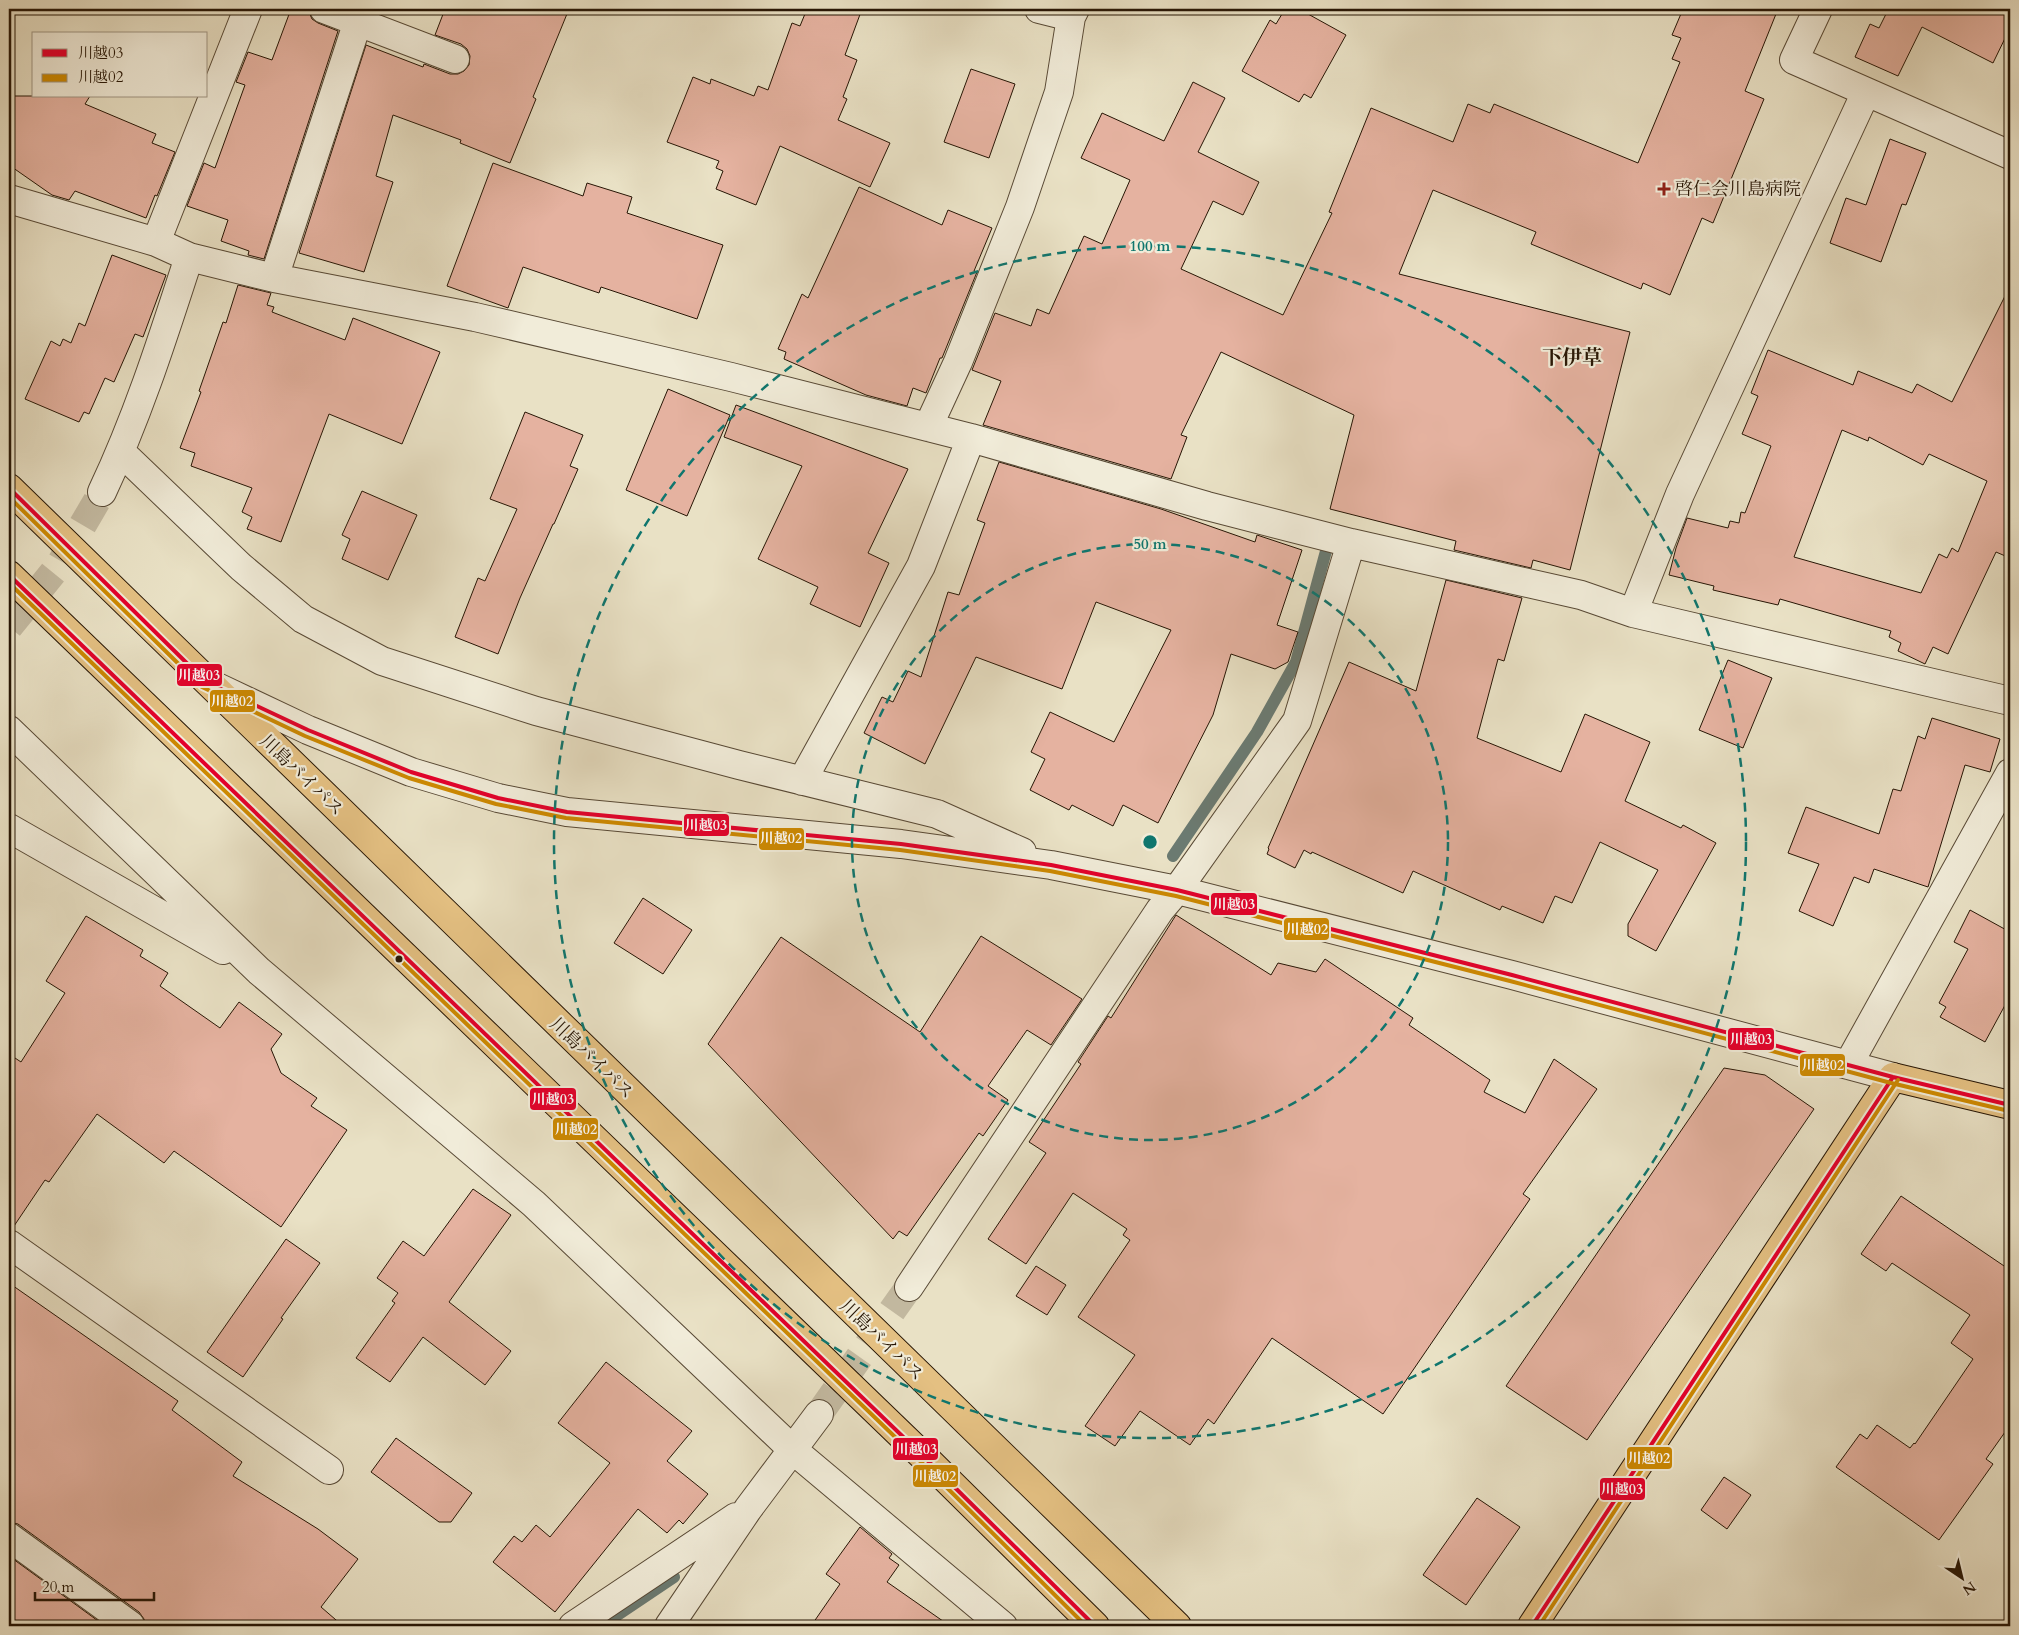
<svg xmlns="http://www.w3.org/2000/svg" width="2019" height="1635" viewBox="0 0 2019 1635" font-family="Cardo,'Noto Serif JP',serif">
  <style>
    .lines { fill: none; stroke-linecap: round; stroke-linejoin: round }
    .stream { stroke: #6b7a71; stroke-width: 12 }
    .building { fill: #e5b2a0; stroke: #271605; fill-rule: evenodd }
    .minor-tunnel { stroke: #c2b89f; stroke-width: 28; stroke-dasharray: 28 14; stroke-linecap: butt }
    .minor-casing { stroke: #584935; stroke-width: 30 }
    .major-casing { stroke: #271605; stroke-width: 30 }
    .highway-casing { stroke: #271605; stroke-width: 30 }
    .minor { stroke: #f1ecd9; stroke-width: 28 }
    .major { stroke: #e4c082; stroke-width: 28 }
    .highway { stroke: #e4c082; stroke-width: 28 }
    .bus-1-casing { stroke: #f1ecd9; stroke-width: 8 }
    .bus-2-casing { stroke: #f1ecd9; stroke-width: 8 }
    .bus-1 { stroke: #e4002b; stroke-width: 4 }
    .bus-2 { stroke: #cd8901; stroke-width: 4 }
    .ring { fill: none; stroke: #0f766e; stroke-width: 2.5; stroke-dasharray: 9 6 }
    .poi-dot { fill: #8f2418; stroke: #f1ecd9; stroke-width: 2 }
    .bus-dot { fill: #271605; stroke: #f1ecd9; stroke-width: 2 }
    .labels { text-anchor: middle; stroke-width: 4.5; stroke-linejoin: round; paint-order: stroke }
    .poi-label { font-size: 18px; fill: #271605; stroke: #f1ecd9; text-anchor: start }
    .street-label { font-size: 18px; fill: #271605; stroke: #f1ecd9 }
    .quarter-label { font-size: 20px; font-weight: bold; fill: #271605; stroke: #f1ecd9 }
    .centre { fill: #0f766e; stroke: #f1ecd9; stroke-width: 2.5 }
    .ring-label { font-size: 15px; text-anchor: middle; font-weight: bold; fill: #0f766e; stroke: #f1ecd9; stroke-width: 4.5; stroke-linejoin: round; paint-order: stroke }
    .line-badge { stroke: #f1ecd9; stroke-width: 2 }
    .badge-label { font-size: 14px; text-anchor: middle; font-weight: bold; fill: #fff }
  </style>
  <rect width="100%" height="100%" fill="#e9e1c5"/>
  <filter id="stains"><feTurbulence type="fractalNoise" baseFrequency=".004" numOctaves="4"/><feColorMatrix values="0 0 0 0 .2 0 0 0 0 .09 0 0 0 0 .02 0 0 0 .5 -.17"/></filter>
  <radialGradient id="worn" r=".72"><stop offset=".6" stop-color="#630" stop-opacity="0"/><stop offset="1" stop-color="#630" stop-opacity=".3"/></radialGradient>
  <g class="lines">
    <!-- stream -->
    <path class="stream" d="M1173 856 1257 732 1296 662 1326 551
      M601 1626 674 1577"/>
  </g>
  <!-- building -->
  <path class="building" d="M291 9H299L309 12 312 19 318 23 338 31 264 259 248 255 249 251 221 241 228 220 187 206 204 163 215 168 245 85 236 82 248 52 272 60Z
    M445 9H569L533 97 536 99 510 163 460 143 461 140 393 115 376 176 393 182 364 272 299 253 366 45 423 67 424 64 450 74H458L464 71 469 65 470 56 467 49 461 44 435 35Z
    M807 9H862L845 55 857 60 843 97 847 99 838 120 890 143 870 187 780 146 756 205 716 189 723 171 716 168 719 161 667 142 693 77 710 84 711 79 754 96 758 86 768 90 792 23 800 26Z
    M1285 9H1299L1346 35 1311 98 1304 94 1299 102 1242 71 1270 20 1276 24Z
    M1683 9H1778L1745 91 1764 99 1713 223 1702 218 1670 295 1643 283 1641 289 1531 244 1536 232 1433 190 1399 274 1630 332 1570 570 1533 560 1531 568 1454 550 1456 541 1330 509 1354 415 1221 352 1181 435 1187 437 1171 479 983 425 1001 381 972 370 995 313 1031 326 1037 309 1049 314 1084 236 1102 244 1130 180 1081 158 1102 113 1164 141 1193 82 1225 98 1198 152 1259 182 1243 215 1213 201 1181 269 1283 315 1332 213 1329 212 1371 108 1453 142 1468 104 1490 113 1494 104 1638 163 1680 62 1672 59 1681 38 1672 35Z
    M1885 9H2010V28L1993 63 1922 27 1898 76 1855 57 1870 24 1879 28 1888 10Z
    M971 69 1015 84 989 158 944 142Z
    M9 96H90L85 104 156 134 152 143 175 152 157 196 155 195 146 218 75 191 69 200 52 195 9 165Z
    M1890 139 1926 153 1906 205 1902 204 1881 262 1830 243 1846 198 1866 205Z
    M493 163 583 196 587 183 632 197 627 213 723 245 697 319 601 287 599 293 523 267 508 308 447 286Z
    M859 187 942 225 948 210 992 228 974 271 977 272 942 358H940L926 393 913 388 907 406 866 395 784 359 786 352 778 349 802 294 808 298Z
    M112 255 166 275 143 337 135 334 114 382 105 378 89 414 84 412 79 422 25 399 51 341 60 346 63 339 71 343 79 323 85 326Z
    M238 285 271 293 267 305 274 307 272 312 345 340 353 318 440 352 402 444 329 414 281 542 247 529 252 517 242 512 252 488 191 466 195 453 180 448 201 392 199 391 223 322 226 323Z
    M2010 286V558L1996 552 1948 654 1933 647 1925 664 1898 651 1901 643 1889 637 1891 631 1780 599 1778 605 1713 590 1714 586 1669 575 1676 548 1687 518 1728 528 1730 521 1739 523 1741 512 1745 513 1771 446 1742 434 1758 396 1751 393 1768 350 1853 385 1858 371 1912 393 1917 384 1952 402ZM1842 430 1868 441 1869 437 1923 465 1929 454 1987 481 1958 552 1952 548 1947 558 1939 554 1921 593 1794 557Z
    M668 389 730 415 687 516 626 490Z
    M736 405 908 469 868 553 889 563 860 627 810 604 818 587 758 559 802 466 724 437Z
    M525 412 583 435 570 466 578 469 554 524H553L520 598 498 654 455 637 478 578 485 581 517 509 490 499Z
    M999 462 1161 509 1255 542 1257 535 1302 550 1277 625 1298 632 1288 662 1275 669 1231 654 1213 715 1158 823 1123 805 1113 826 1072 805 1069 810 1030 790 1045 759 1031 752 1050 712 1114 742 1171 630 1096 602 1062 689 976 657 925 764 864 733 882 697 893 702 908 671 921 677 948 592 959 595 985 523 977 520Z
    M362 491 417 515 388 580 342 559 350 539 342 535Z
    M1446 580 1522 598 1504 661 1498 659 1477 738 1561 772 1585 714 1650 742 1625 801 1681 828 1683 825 1716 843 1656 951 1628 936V924L1658 870 1600 842 1572 903 1555 896 1543 923 1502 906 1500 910 1413 871 1403 893 1312 852 1311 854 1304 850 1295 868 1267 854 1269 849 1268 848 1349 662 1416 691Z
    M1728 660 1772 678 1743 748 1699 730Z
    M1932 718 2000 739 1990 772 1965 765 1928 887 1874 869 1869 883 1854 877 1833 926 1799 911 1819 864 1788 853 1806 807 1879 834 1893 789 1901 791 1918 736 1925 739Z
    M643 898 692 930 663 974 614 943Z
    M1970 910 2010 932V996L1985 1042 1940 1017 1946 1007 1939 1003 1968 949 1954 942Z
    M1176 915 1271 975 1278 963 1316 972 1325 959 1413 1018 1409 1025 1490 1080 1484 1092 1525 1113 1554 1059 1597 1089 1523 1194 1530 1199 1383 1414 1272 1338 1214 1424 1208 1419 1190 1445 1140 1411 1115 1446 1085 1426 1135 1355 1078 1317 1130 1240 1123 1235 1127 1229 1073 1193 1026 1264 988 1239 1046 1153 1029 1142 1081 1064 1078 1062 1108 1016 1111 1018Z
    M86 916 143 950 140 956 168 973 160 986 220 1028 239 1002 282 1034 271 1049 281 1073 317 1098 311 1106 347 1130 281 1227 174 1151 164 1163 97 1114 49 1182 45 1180 12 1229H9V1054L21 1062 65 993 46 981Z
    M981 936 1082 999 1051 1045 1027 1030 988 1086 1008 1100 983 1136 979 1133 907 1236 899 1231 893 1239 708 1044 781 937 920 1032Z
    M1724 1068 1765 1075 1814 1109 1587 1440 1506 1386Z
    M473 1189 511 1215 449 1302 511 1351 485 1385 423 1337 390 1382 356 1358 395 1303 392 1301 398 1293 377 1278 403 1241 424 1256Z
    M1901 1196 2010 1270V1425L1986 1459 1993 1464 1939 1540 1836 1467 1860 1434 1867 1439 1877 1425 1910 1448 1914 1443 1915 1444 1973 1359 1951 1343 1970 1315 1892 1263 1886 1271 1861 1254Z
    M286 1239 320 1263 281 1318 283 1319 243 1377 207 1352Z
    M1036 1266 1066 1285 1047 1315 1016 1296Z
    M9 1283 178 1401 172 1410 242 1462 233 1476 318 1529 358 1559 321 1607 343 1626H145L144 1619 139 1612 18 1524 9 1522Z
    M606 1362 692 1431 667 1461 708 1494 683 1524 679 1520 667 1533 638 1509 555 1612 493 1562 514 1536 522 1542 536 1525 550 1537 610 1463 558 1423Z
    M396 1438 472 1493 451 1522H439L371 1472Z
    M1724 1477 1751 1495 1727 1529 1701 1510Z
    M1477 1498 1520 1527 1466 1605 1423 1575Z
    M860 1527 892 1554 889 1558 899 1565 887 1582 950 1626H811L840 1584 826 1574Z
    M9 1556 105 1626H9Z"/>
  <g class="lines">
    <!-- minor-tunnel -->
    <path class="minor-tunnel" d="M9 627 60 564 102 492
      M819 1414 909 1287"/>
    <defs>
      <path id="minor" d="M324 9 455 59
        M1039 9 1071 17
        M1818 9 1794 60 2010 155
        M9 199 156 242 189 257 274 278 475 317 731 377 971 438 1207 506 1351 543 1581 595 1633 613 2010 701
        M156 242 248 9
        M274 278 358 21
        M928 427 958 362 1020 207 1059 92 1071 17 1075 9
        M121 452 241 567 303 619 382 661 536 711 739 765 937 814 1022 852
        M102 492C138 416 163 337 189 257
        M1633 613 1680 494 1866 92
        M215 686 308 730 411 772 498 798 567 812 901 844 1051 865 1177 890 1512 975 1893 1077
        M9 730 259 971 534 1204 793 1450 1003 1626
        M802 781 921 566 971 438
        M9 828 223 950
        M1848 1065 2010 773
        M9 1244 329 1470
        M909 1287 1160 910 1177 890 1297 721 1351 543
        M9 1537 130 1625 129 1626
        M573 1626 736 1517
        M669 1626 748 1509 819 1414"/>
      <path id="major" d="M1532 1626 1893 1077 2010 1105"/>
      <path id="highway" d="M9 488 1177 1626
        M9 575 924 1457 1095 1626"/>
    </defs>
    <!-- minor casing -->
    <use href="#minor" class="minor-casing"/>
    <!-- major casing -->
    <use href="#major" class="major-casing"/>
    <!-- highway casing -->
    <use href="#highway" class="highway-casing"/>
    <!-- minor -->
    <use href="#minor" class="minor"/>
    <!-- major -->
    <use href="#major" class="major"/>
    <!-- highway -->
    <use href="#highway" class="highway"/>
    <defs>
      <path id="bus-1" d="M9 488 206 682 308 730 411 772 498 798 567 812 901 844 1051 865 1177 890 1512 975 1893 1077 2010 1105
        M9 575 924 1457 1095 1626
        M1532 1626 1893 1077"/>
      <path id="bus-2" d="M9 497 202 687 305 736 409 778 496 804 566 818 900 850 1050 871 1176 896 1510 981 1891 1083 2009 1111
        M9 583 920 1461 1086 1626
        M1539 1626 1898 1080"/>
    </defs>
    <!-- bus-1 casing -->
    <use href="#bus-1" class="bus-1-casing"/>
    <!-- bus-2 casing -->
    <use href="#bus-2" class="bus-2-casing"/>
    <!-- bus-1 -->
    <use href="#bus-1" class="bus-1"/>
    <!-- bus-2 -->
    <use href="#bus-2" class="bus-2"/>
  </g>
  <!-- distance rings -->
  <g class="ring">
    <circle cx="1150" cy="842" r="298"/>
    <circle cx="1150" cy="842" r="596"/>
  </g>
  <!-- markers -->
  <path class="poi-dot" d="M1661.5 181.5h5v5h5v5h-5v5h-5v-5h-5v-5h5z"/>
  <circle class="bus-dot" cx="399" cy="959" r="4.5"/>
  <g class="labels">
    <!-- poi labels -->
    <g class="poi-label">
      <text x="1675" y="195">啓仁会川島病院</text>
    </g>
    <!-- street labels -->
    <g class="street-label">
      <text transform="translate(302 775) rotate(44)" y="6">川島バイパス</text>
      <text transform="translate(592 1058) rotate(44)" y="6">川島バイパス</text>
      <text transform="translate(882 1340) rotate(44)" y="6">川島バイパス</text>
    </g>
    <!-- quarter labels -->
    <g class="quarter-label">
      <text x="1572" y="364">下伊草</text>
    </g>
  </g>
  <circle cx="1150" cy="842" r="8" class="centre"/>
  <g class="ring-label">
    <text x="1150" y="251">100 m</text>
    <text x="1150" y="549">50 m</text>
  </g>
  <g class="line-badge">
    <rect x="176" y="663" width="47" height="24" rx="5" fill="#e4002b"/>
    <rect x="209" y="689" width="47" height="24" rx="5" fill="#cd8901"/>
    <rect x="683" y="813" width="47" height="24" rx="5" fill="#e4002b"/>
    <rect x="758" y="827" width="47" height="24" rx="5" fill="#cd8901"/>
    <rect x="1210" y="892" width="48" height="24" rx="5" fill="#e4002b"/>
    <rect x="1283" y="917" width="47" height="24" rx="5" fill="#cd8901"/>
    <rect x="1727" y="1027" width="48" height="24" rx="5" fill="#e4002b"/>
    <rect x="1799" y="1053" width="47" height="24" rx="5" fill="#cd8901"/>
    <rect x="529" y="1087" width="48" height="24" rx="5" fill="#e4002b"/>
    <rect x="552" y="1117" width="47" height="24" rx="5" fill="#cd8901"/>
    <rect x="892" y="1437" width="47" height="24" rx="5" fill="#e4002b"/>
    <rect x="1626" y="1446" width="47" height="24" rx="5" fill="#cd8901"/>
    <rect x="912" y="1464" width="47" height="24" rx="5" fill="#cd8901"/>
    <rect x="1599" y="1477" width="47" height="24" rx="5" fill="#e4002b"/>
  </g>
  <g class="badge-label">
    <text x="199" y="680">川越03</text>
    <text x="232" y="706">川越02</text>
    <text x="706" y="830">川越03</text>
    <text x="781" y="843">川越02</text>
    <text x="1234" y="909">川越03</text>
    <text x="1307" y="934">川越02</text>
    <text x="1751" y="1044">川越03</text>
    <text x="1823" y="1070">川越02</text>
    <text x="553" y="1104">川越03</text>
    <text x="576" y="1134">川越02</text>
    <text x="916" y="1454">川越03</text>
    <text x="1649" y="1463">川越02</text>
    <text x="935" y="1481">川越02</text>
    <text x="1622" y="1494">川越03</text>
  </g>
  <!-- margin -->
  <rect width="2019" height="1635" fill="none" stroke="#e9e1c5" stroke-width="30"/>
  <rect x="10" y="10" width="1999" height="1615" fill="none" stroke="#271605" stroke-width="2.5"/>
  <rect x="15" y="15" width="1989" height="1605" fill="none" stroke="#271605"/>
  <!-- legend -->
  <rect x="32" y="32" width="175" height="65" fill="#f1ecd9" stroke="#a09684"/>
  <rect x="42" y="49" width="25" height="8" fill="#e4002b" stroke="#a09684"/>
  <text x="78" y="58" font-size="15" fill="#271605">川越03</text>
  <rect x="42" y="74" width="25" height="8" fill="#cd8901" stroke="#a09684"/>
  <text x="78" y="82" font-size="15" fill="#271605">川越02</text>
  <!-- north arrow -->
  <g transform="translate(1962 1578) rotate(145)" stroke="#f1ecd9" stroke-width="4" paint-order="stroke">
  <path d="M0-4L9 19L0 12L-9 19Z" fill="#271605"/>
  <text y="-8" font-size="14" font-weight="bold" text-anchor="middle" fill="#271605">N</text>
  </g>
  <!-- scale -->
  <path d="M35 1592v8h119v-8" fill="none" stroke="#271605" stroke-width="2.5"/>
  <text x="42" y="1592" font-size="15" fill="#271605" stroke="#f1ecd9" stroke-width="4" paint-order="stroke">20 m</text>
  <rect width="100%" height="100%" filter="url(#stains)"/>
  <rect width="100%" height="100%" fill="url(#worn)"/>
</svg>
